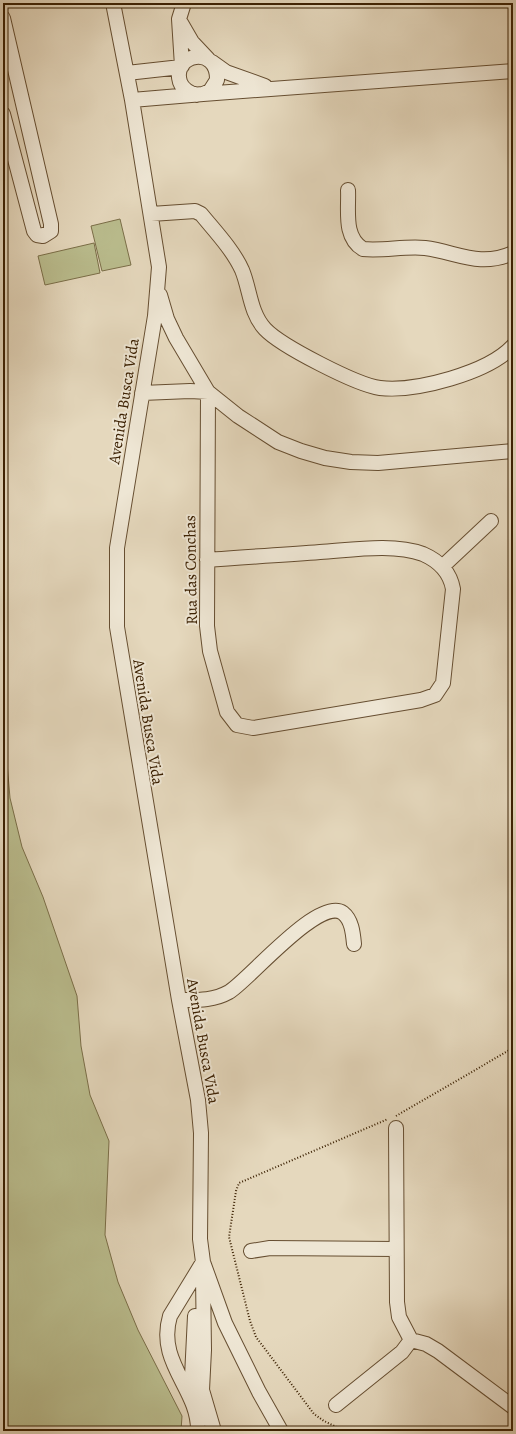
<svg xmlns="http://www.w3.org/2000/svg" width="516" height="1434" viewBox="0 0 516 1434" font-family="Alegreya,serif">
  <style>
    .green { fill: #babd8e; stroke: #7a6e48 }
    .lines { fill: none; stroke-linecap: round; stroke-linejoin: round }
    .minor-casing { stroke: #664e31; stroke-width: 16 }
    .path { stroke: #3b2002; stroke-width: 2; stroke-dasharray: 1 2; stroke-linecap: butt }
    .minor { stroke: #eee6d4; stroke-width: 14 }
    .labels { text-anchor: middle; stroke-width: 4; stroke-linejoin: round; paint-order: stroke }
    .street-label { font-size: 16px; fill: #3b2002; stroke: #eee6d4 }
  </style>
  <rect width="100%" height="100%" fill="#e5d8bd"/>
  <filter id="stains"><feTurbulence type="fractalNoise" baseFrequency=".005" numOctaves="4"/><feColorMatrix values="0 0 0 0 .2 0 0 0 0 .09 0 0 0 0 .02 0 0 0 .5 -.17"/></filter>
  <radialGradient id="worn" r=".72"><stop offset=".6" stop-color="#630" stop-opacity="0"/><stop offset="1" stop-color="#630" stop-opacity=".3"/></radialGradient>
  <!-- green -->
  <path class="green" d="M120 219 131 265 102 271 91 226Z
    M94 243 100 273 45 285 38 256Z
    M3 716 10 798 22 847 43 897 77 996 81 1046 90 1095 109 1141 105 1235 118 1282 138 1330 182 1416 181 1431H3Z"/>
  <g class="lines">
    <defs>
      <path id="minor" d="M113 3 132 100 159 267 155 316 117 548V627L179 1000 198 1100 201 1133 200 1239 203 1262 225 1323 259 1392 281 1431
        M3 18 51 224V231L43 236 37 235 34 231 3 114
        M181 23 192 42 208 59
        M212 62 226 72 265 86
        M182 66 179 19 184 3
        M127 73 181 67
        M203 94 513 71
        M132 100 203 94 210 91 217 80C218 44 171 54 180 82 183 90 189 93 197 95
        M348 190C349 210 343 237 363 249 383 251 405 246 425 248 457 252 479 268 513 253
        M151 214 195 211 201 214C215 231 233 250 242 270 250 289 250 313 265 329 281 346 357 385 380 388 416 392 488 373 513 346
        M160 295 167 319 176 338 208 392 238 416 278 442 301 451 325 458 351 462 378 463 513 451
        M142 393 190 391 208 392
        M207 560C244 557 282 555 320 552 351 550 394 543 423 554 439 561 450 572 453 589L443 683 435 695 421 700 253 728 237 725 227 712 210 651 207 626 208 392
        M443 566 491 521
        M179 1000C197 1000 213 1001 229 992 249 980 319 896 343 913 352 920 353 934 354 944
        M396 1128 397 1302 399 1317 411 1340 426 1344 438 1351 513 1407
        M251 1251 270 1248 396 1249
        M203 1277 204 1350 202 1390 214 1431
        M191 1397 195 1316
        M336 1405 402 1352 411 1340
        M198 1431C199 1389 156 1363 170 1316L203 1262"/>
    </defs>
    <!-- minor casing -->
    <use href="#minor" class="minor-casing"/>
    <!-- path -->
    <path class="path" d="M396 1116 513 1048
      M345 1431 324 1421 314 1414 256 1337 250 1321 229 1237 236 1191 239 1183 388 1119"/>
    <!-- minor -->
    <use href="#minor" class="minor"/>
  </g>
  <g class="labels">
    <!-- street labels -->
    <g class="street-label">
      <text transform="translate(123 401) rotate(-81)" y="6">Avenida Busca Vida</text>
      <text transform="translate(190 570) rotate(-91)" y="6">Rua das Conchas</text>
      <text transform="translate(149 722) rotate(81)" y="6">Avenida Busca Vida</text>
      <text transform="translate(204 1041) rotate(80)" y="6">Avenida Busca Vida</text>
    </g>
  </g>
  <!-- margin -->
  <rect width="516" height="1434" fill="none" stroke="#e5d8bd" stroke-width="16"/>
  <rect x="4" y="4" width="508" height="1426" fill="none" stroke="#3b2002" stroke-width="2"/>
  <rect x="8" y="8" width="500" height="1418" fill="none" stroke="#3b2002"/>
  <rect width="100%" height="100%" filter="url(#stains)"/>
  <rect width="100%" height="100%" fill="url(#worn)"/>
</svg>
